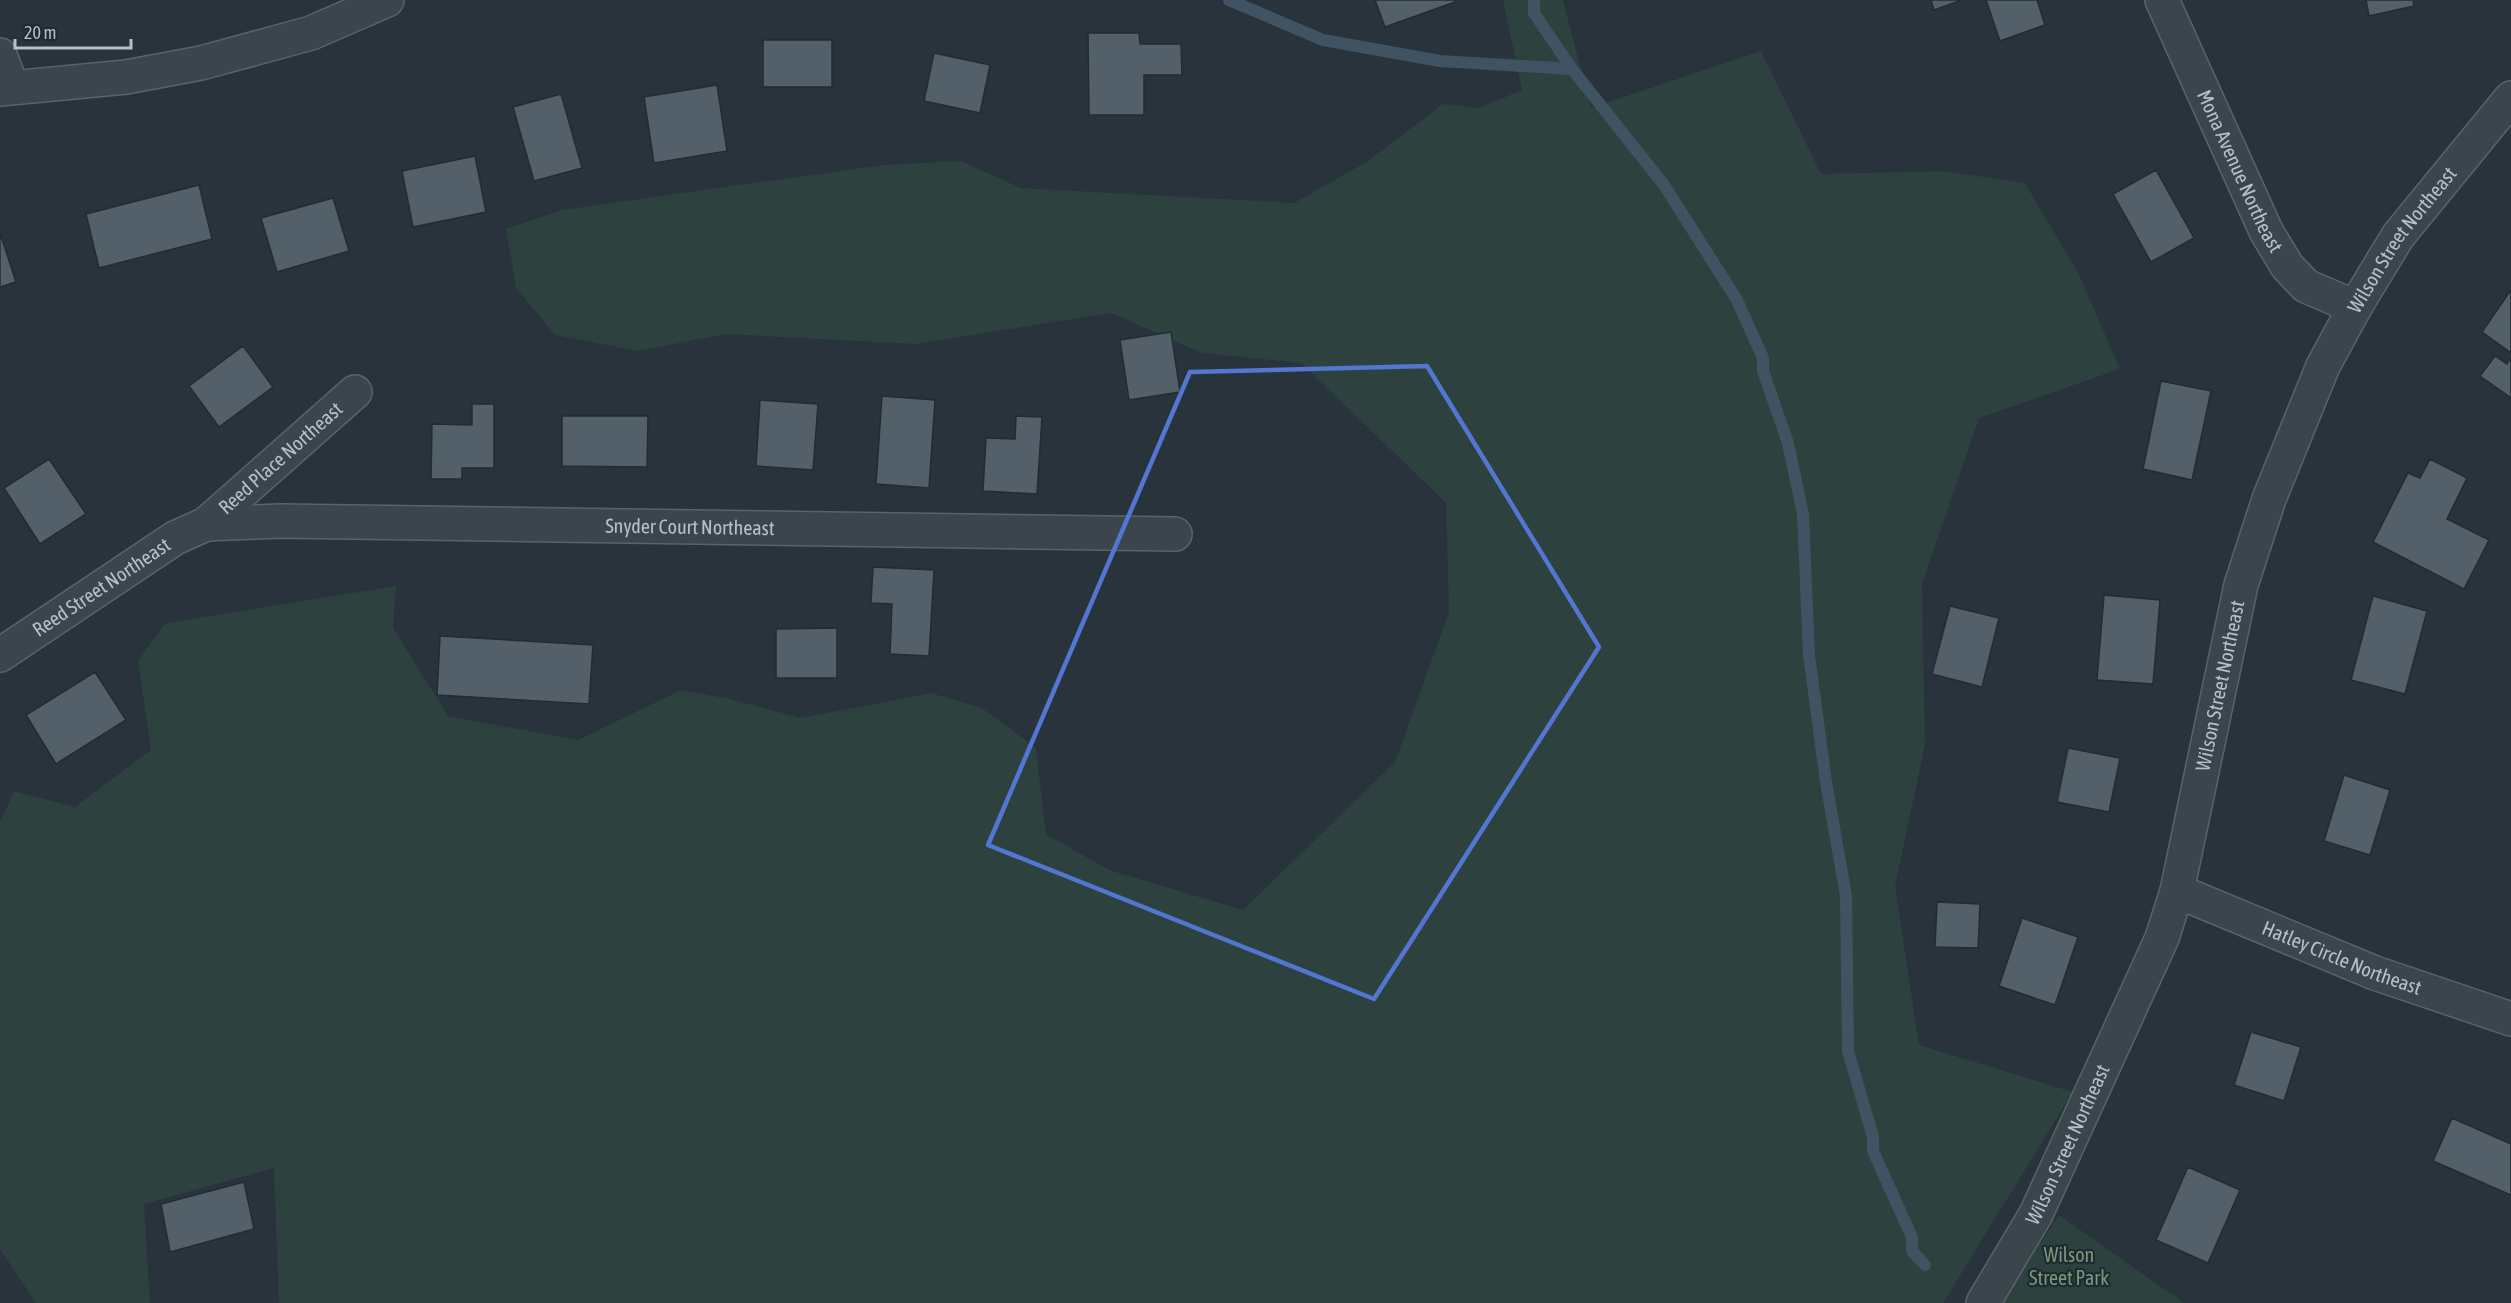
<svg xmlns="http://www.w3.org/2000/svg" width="2511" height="1303" viewBox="0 0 2511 1303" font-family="'Asap Condensed',sans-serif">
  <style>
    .green { fill: #2d413f }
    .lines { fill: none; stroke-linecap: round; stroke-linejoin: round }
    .stream { stroke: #405363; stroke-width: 12 }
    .building { fill: #536069; stroke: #222c33; stroke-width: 1.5 }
    .minor-casing { stroke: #59636a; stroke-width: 36 }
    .minor { stroke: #3b454c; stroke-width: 33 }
    .marked { fill: none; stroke: #5376d2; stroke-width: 4.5; stroke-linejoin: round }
    .labels { text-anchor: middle; stroke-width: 4.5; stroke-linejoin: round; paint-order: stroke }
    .street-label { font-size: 20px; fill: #b7c0c7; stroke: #202a31 }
    .park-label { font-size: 20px; fill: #789a7b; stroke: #202a31 }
  </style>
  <rect width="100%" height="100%" fill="#28333c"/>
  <!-- green -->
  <path class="green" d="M1503 0H1563L1591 108 1761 51 1821 174 1944 171 2025 183 2079 274 2120 369 1979 418 1922 584 1925 745 1895 886 1919 1045 2073 1092 1943 1303H279L274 1168 144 1204 150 1303H36L0 1249V822L14 791 75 807 151 750 138 660 166 623 396 586 393 628 448 716 578 740 681 690 730 699 801 718 931 693 982 708 1036 748 1046 834 1109 870 1243 910 1395 762 1449 612 1446 503 1301 363 1202 353 1111 313 916 344 726 334 637 351 555 335 516 288 506 229 562 210 882 165 961 161 1021 188 1294 203 1368 161 1443 104 1479 108 1522 90Z
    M2059 1215 2184 1303H2001Z"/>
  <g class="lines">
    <!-- stream -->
    <path class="stream" d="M1229 0 1323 40 1440 61 1572 69 1664 185 1737 300 1763 358V371L1788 443 1803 514 1809 655 1826 782 1846 896 1848 1051 1873 1137V1151L1912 1237V1251L1925 1265
      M1534 0V13L1572 69"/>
  </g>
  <!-- building -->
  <path class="building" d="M1375 0H1454L1455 2 1385 27Z
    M1931 0H1962L1934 10Z
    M1986 0H2037L2045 25 2000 41Z
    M2366 0H2413L2414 6 2369 16Z
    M1088 33H1139L1140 44H1181L1182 75H1144V115H1089Z
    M763 40H832V87H763Z
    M934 53 990 65 980 113 924 101Z
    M717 85 727 151 654 163 644 97Z
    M561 94 582 168 534 181 513 107Z
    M475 156 486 212 413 227 402 171Z
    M2156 170 2194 238 2151 262 2113 194Z
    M199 185 212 239 99 268 86 214Z
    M333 198 349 251 277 272 261 218Z
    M0 233 16 282 0 287Z
    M2511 290V353L2482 332Z
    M1171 332 1180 392 1129 400 1120 340Z
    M243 346 273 387 219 427 189 386Z
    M2495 356 2507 364 2511 358V398L2480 376Z
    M2161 381 2211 391 2192 480 2143 469Z
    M882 396 935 400 929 488 876 484Z
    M760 400 818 404 813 470 756 466Z
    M472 404H494V468H462V479H431L432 424 472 425Z
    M562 416H648L647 467 562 466Z
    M1016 416 1042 417 1037 494 983 491 986 438 1015 439Z
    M49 459 86 514 40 544 4 488Z
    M2430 459 2467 478 2447 519 2489 540 2464 589 2373 542 2408 473 2420 478Z
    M873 567 934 570 929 656 890 654 892 604 871 603Z
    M2104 595 2160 600 2153 684 2097 680Z
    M2373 596 2427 611 2405 694 2351 680Z
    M1950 606 1999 618 1982 687 1932 674Z
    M837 628V678H776V629Z
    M440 636 593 645 589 704 437 695Z
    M95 672 126 720 56 764 26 715Z
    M2068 748 2120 758 2109 812 2057 802Z
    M2344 775 2390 790 2370 855 2324 841Z
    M1937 902 1980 904 1978 948 1935 947Z
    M2022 918 2078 937 2055 1005 1999 986Z
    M2251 1032 2301 1047 2284 1101 2234 1085Z
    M2452 1118 2511 1144V1195L2433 1161Z
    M2188 1167 2240 1190 2208 1263 2156 1240Z
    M244 1182 254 1229 170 1252 161 1204Z"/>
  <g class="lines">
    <defs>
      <g id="minor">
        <path id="s1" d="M2162 0 2266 231 2287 266 2306 286 2355 307"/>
        <path d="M0 55 12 87"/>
        <path d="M0 89 126 77 201 63 311 33 387 0"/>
        <path id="s2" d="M206 524 281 521 1175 534"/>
        <path id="s3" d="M0 655 175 538 206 524 355 392"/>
        <path id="s4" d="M2177 891 2375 973 2511 1019"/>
        <path id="s5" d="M1983 1303 2036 1214 2162 938 2177 891 2241 585 2269 499 2323 366 2355 307 2398 236 2511 98"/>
      </g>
    </defs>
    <!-- minor casing -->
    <use href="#minor" class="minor-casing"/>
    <!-- minor -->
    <use href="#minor" class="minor"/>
  </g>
  <!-- marked area -->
  <path class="marked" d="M1427 366 1599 647 1374 999 988 845 1190 372Z"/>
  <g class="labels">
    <!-- street labels -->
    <g class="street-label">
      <text dy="7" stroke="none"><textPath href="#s1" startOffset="188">Mona Avenue Northeast</textPath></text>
      <text dy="7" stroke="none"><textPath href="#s5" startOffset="1152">Wilson Street Northeast</textPath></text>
      <text dy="7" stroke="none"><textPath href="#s3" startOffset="344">Reed Place Northeast</textPath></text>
      <text dy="7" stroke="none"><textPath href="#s2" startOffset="484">Snyder Court Northeast</textPath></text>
      <text dy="7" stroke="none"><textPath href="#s3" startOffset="122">Reed Street Northeast</textPath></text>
      <text dy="7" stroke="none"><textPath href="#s5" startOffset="666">Wilson Street Northeast</textPath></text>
      <text dy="7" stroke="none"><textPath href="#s4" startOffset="178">Hatley Circle Northeast</textPath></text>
      <text dy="7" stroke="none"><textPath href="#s5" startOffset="180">Wilson Street Northeast</textPath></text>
    </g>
    <!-- park labels -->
    <g class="park-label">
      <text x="2069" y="1262">Wilson<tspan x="2069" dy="23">Street Park</tspan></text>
    </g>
  </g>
  <!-- scale -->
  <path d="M15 39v9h116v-9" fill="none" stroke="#b7c0c7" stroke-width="3"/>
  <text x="24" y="39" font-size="18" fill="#b7c0c7" stroke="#202a31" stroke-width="4.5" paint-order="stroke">20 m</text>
</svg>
